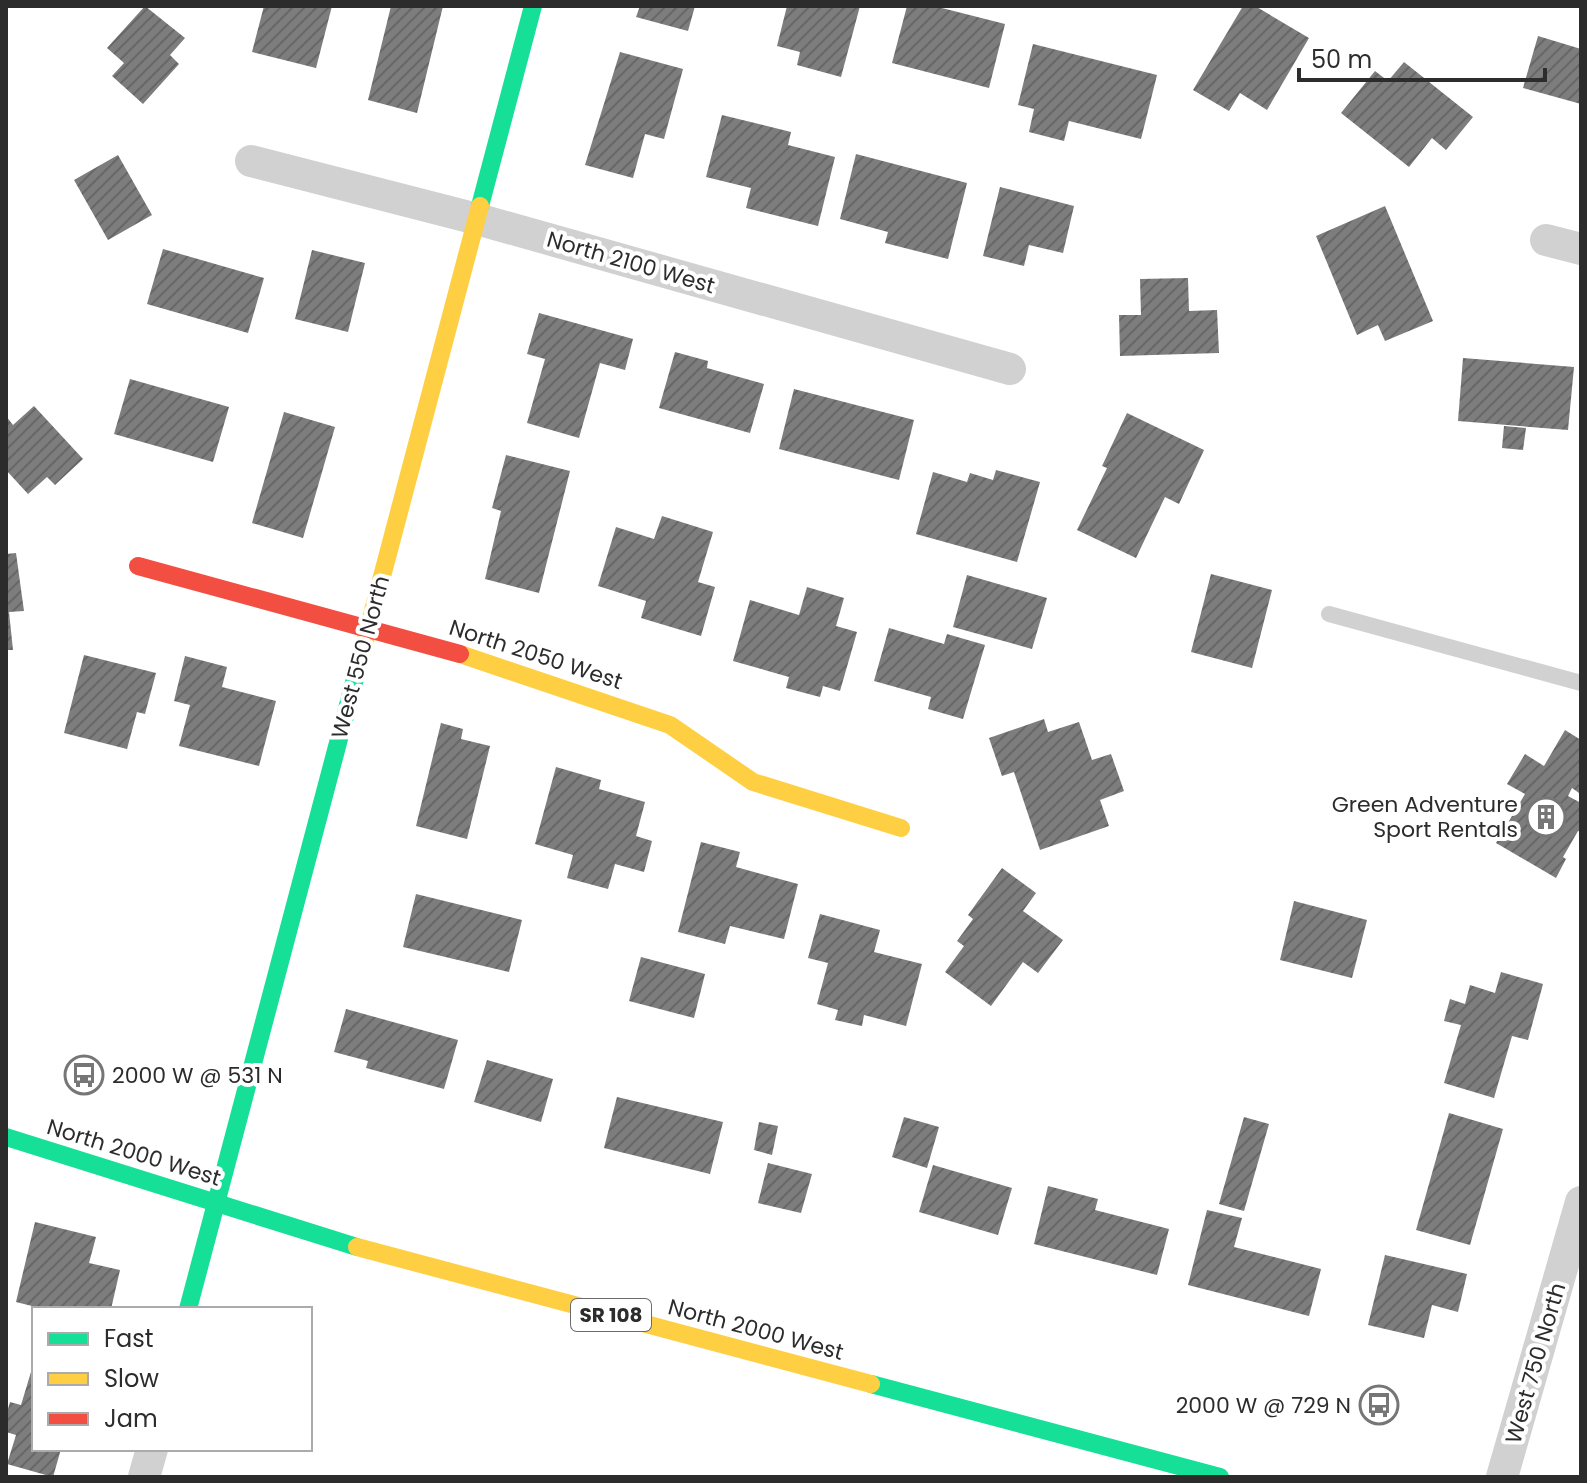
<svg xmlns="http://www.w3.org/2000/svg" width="1587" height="1483" viewBox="0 0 1587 1483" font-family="Poppins,sans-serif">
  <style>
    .building { fill: url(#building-hatch) }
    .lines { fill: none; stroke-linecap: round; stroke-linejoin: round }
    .lane { stroke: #d1d1d1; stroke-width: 16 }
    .street { stroke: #d1d1d1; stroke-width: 32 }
    .fast { stroke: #16e098; stroke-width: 18 }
    .slow { stroke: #ffcf43; stroke-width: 18 }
    .jam { stroke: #f24e42; stroke-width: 18 }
    .labels { text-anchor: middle; stroke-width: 8; stroke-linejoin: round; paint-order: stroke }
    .shield { fill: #fff; stroke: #6b6b6b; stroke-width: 2 }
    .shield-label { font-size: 20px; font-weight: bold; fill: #2c2c2c }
    .street-label { font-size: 22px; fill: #2c2c2c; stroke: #fff }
    .poi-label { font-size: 22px; fill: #2c2c2c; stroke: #fff; text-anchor: end }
  </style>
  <defs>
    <pattern id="building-hatch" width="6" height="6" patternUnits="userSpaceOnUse" patternTransform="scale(2)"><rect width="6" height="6" fill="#7d7d7d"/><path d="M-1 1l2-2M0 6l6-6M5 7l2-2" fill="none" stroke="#676767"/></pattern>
  </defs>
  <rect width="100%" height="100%" fill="#fff"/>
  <!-- building -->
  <path class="building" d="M145 6 185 38 170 55 179 64 143 104 112 76 124 63 107 48Z
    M264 6H332L316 68 252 52Z
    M391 6H443L417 113 368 100Z
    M640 6H695L688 31 636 17Z
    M787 6H860L841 77 797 65 800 52 777 46Z
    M907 6H934L1005 24 989 88 892 63Z
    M1243 6H1255L1309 38 1267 110 1240 93 1229 111 1193 90Z
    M1538 36 1581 49V104L1523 88Z
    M1033 44 1157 75 1141 139 1069 121 1064 141 1029 132 1034 109 1018 105Z
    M620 52 683 69 664 139 645 134 633 178 585 165Z
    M1404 62 1473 117 1446 150 1432 138 1409 167 1341 113 1375 71 1388 81Z
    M722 115 791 132 788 145 835 157 818 226 746 208 751 188 706 177Z
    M856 154 967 183 948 259 885 243 888 232 840 219Z
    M118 155 152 215 108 240 74 180Z
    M1000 187 1074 206 1063 253 1029 245 1024 266 983 256Z
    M1385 206 1433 321 1385 341 1378 325 1357 335 1316 236Z
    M163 249 264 278 248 333 147 304Z
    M312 250 365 263 348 332 295 319Z
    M1188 278 1189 311 1217 310 1219 353 1120 356 1119 315H1141L1140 279Z
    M539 313 633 339 625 370 600 363 579 438 527 423 545 359 527 354Z
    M675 352 708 361 707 368 764 384 750 433 659 408Z
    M1463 358 1574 367 1568 430 1458 421Z
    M130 379 229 407 213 462 114 434Z
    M794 389 914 420 899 480 779 449Z
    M34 406 83 459 55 485 47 477 28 494 6 470V416L13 425Z
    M284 412 335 427 303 538 252 523Z
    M1127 413 1204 450 1179 504 1165 497 1136 558 1077 530 1107 468 1102 466Z
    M1504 426 1526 428 1523 450 1502 448Z
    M506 455 570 471 539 593 485 579 501 511 492 508Z
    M996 470 1040 482 1017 562 916 534 933 472 967 482 970 473 993 480Z
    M662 516 713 532 698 582 715 587 701 636 641 618 646 601 598 586 616 527 654 539Z
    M16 553 24 611 9 612 13 650H6V554Z
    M1211 574 1272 590 1252 668 1191 652Z
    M967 575 1047 598 1032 649 953 627Z
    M807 587 844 598 836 626 857 632 840 691 823 686 820 697 786 688 789 677 733 661 750 600 799 615Z
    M889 628 944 644 947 634 985 645 963 719 928 709 931 697 874 681Z
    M84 655 156 673 145 714 137 712 127 749 64 733Z
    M185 656 227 667 222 687 276 701 259 766 179 746 190 705 174 701Z
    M1044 719 1048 732 1079 722 1092 760 1111 754 1124 791 1100 800 1109 826 1040 850 1014 772 1002 776 989 738Z
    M441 723 463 729 461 739 490 746 467 839 416 826Z
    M1565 730 1581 740V790L1579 793 1572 788 1568 796 1581 803V832L1578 831 1563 857 1566 859 1556 878 1496 843 1525 794 1507 784 1525 754 1544 766Z
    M556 767 601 780 599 789 645 802 636 836 652 841 644 872 615 864 608 889 567 878 573 855 535 844Z
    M701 842 740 852 736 867 798 884 784 939 730 926 725 944 678 932Z
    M1002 868 1036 893 1023 911 1063 940 1038 973 1023 962 991 1006 945 972 964 946 957 941 973 919 968 915Z
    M416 894 522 920 509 972 403 947Z
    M1294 901 1367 920 1352 978 1280 960Z
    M820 914 880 930 874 952 922 964 906 1026 864 1015 862 1026 835 1020 838 1010 817 1004 828 963 808 958Z
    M641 957 705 974 694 1018 629 1001Z
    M1501 972 1543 984 1528 1040 1512 1036 1494 1098 1444 1083 1461 1025 1444 1021 1450 999 1465 1004 1470 985 1495 993Z
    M346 1009 458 1040 444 1089 366 1068 368 1061 334 1052Z
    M487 1060 553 1079 541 1122 474 1102Z
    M617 1097 723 1122 710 1174 604 1148Z
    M1449 1113 1503 1129 1470 1245 1416 1230Z
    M904 1117 939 1127 927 1168 892 1157Z
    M1244 1117 1269 1124 1244 1211 1219 1204Z
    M759 1122 778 1126 772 1155 754 1150Z
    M768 1163 812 1174 801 1213 758 1203Z
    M933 1165 1012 1188 998 1235 919 1212Z
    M1048 1186 1098 1199 1095 1210 1169 1229 1157 1275 1034 1244Z
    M1207 1210 1242 1218 1234 1247 1321 1269 1309 1316 1188 1285Z
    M35 1222 96 1237 89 1263 120 1270 111 1309H44L16 1302Z
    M1385 1255 1467 1274 1458 1312 1432 1305 1424 1338 1368 1325Z
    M31 1372 34 1373V1449H61L53 1477 7 1464 16 1435 6 1432V1416L10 1402 21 1405Z"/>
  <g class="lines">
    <!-- lane -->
    <path class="lane" d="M1329 614 1581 683"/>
    <!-- street -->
    <path class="street" d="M251 161 477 219 1010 369
      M1546 240 1581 249
      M144 1477 152 1449
      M1502 1477 1581 1202"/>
    <!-- fast -->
    <path class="fast" d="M480 206 533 6
      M6 1137 357 1247
      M188 1309 357 671
      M871 1384 1220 1477"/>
    <!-- slow -->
    <path class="slow" d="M460 654 670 725 753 782 901 828
      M357 671 480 206
      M357 1247 871 1384"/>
    <!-- jam -->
    <path class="jam" d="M138 566 460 654"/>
  </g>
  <!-- icons -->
  <defs>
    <symbol id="building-ring" viewBox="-11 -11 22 22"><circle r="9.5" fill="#fff" stroke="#767676" stroke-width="1.5"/><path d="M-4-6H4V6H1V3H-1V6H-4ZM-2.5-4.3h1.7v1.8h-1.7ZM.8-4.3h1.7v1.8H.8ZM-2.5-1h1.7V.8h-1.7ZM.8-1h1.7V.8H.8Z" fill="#767676"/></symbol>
    <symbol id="bus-ring" viewBox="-11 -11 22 22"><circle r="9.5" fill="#fff" stroke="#767676" stroke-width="1.5"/><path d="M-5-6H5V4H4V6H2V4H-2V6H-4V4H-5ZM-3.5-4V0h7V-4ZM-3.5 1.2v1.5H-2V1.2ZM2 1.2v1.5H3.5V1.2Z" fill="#767676"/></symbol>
  </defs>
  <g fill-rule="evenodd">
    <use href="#building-ring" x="1524" y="795" width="44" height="44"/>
    <use href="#bus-ring" x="62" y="1053" width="44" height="44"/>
    <use href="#bus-ring" x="1357" y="1383" width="44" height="44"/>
  </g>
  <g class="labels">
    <!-- shield labels -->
    <rect class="shield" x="571" y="1299" width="80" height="32" rx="6"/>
    <g class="shield-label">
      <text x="611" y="1322">SR 108</text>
    </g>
    <!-- street labels -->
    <g class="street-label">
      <text transform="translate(631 262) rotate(16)" y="8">North 2100 West</text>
      <text transform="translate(536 654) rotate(18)" y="8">North 2050 West</text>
      <text transform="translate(360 657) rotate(-75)" y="8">West 550 North</text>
      <text transform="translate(134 1152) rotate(17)" y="8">North 2000 West</text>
      <text transform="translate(756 1329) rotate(15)" y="8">North 2000 West</text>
      <text transform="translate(1535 1363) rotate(-74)" y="8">West 750 North</text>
    </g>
    <!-- poi labels -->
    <g class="poi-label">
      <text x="1518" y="812">Green Adventure<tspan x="1518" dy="25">Sport Rentals</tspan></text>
      <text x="112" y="1083" text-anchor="start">2000 W @ 531 N</text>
      <text x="1351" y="1413">2000 W @ 729 N</text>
    </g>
  </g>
  <!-- border -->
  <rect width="1587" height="1483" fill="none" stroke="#2c2c2c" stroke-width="16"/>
  <!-- legend -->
  <rect x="32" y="1307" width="280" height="144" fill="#ffffff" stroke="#ababab" stroke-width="2"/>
  <rect x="48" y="1333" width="40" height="12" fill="#16e098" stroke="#ababab" stroke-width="2"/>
  <text x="104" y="1347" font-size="24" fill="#2c2c2c">Fast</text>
  <rect x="48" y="1373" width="40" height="12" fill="#ffcf43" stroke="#ababab" stroke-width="2"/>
  <text x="104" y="1387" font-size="24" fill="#2c2c2c">Slow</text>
  <rect x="48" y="1413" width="40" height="12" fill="#f24e42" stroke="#ababab" stroke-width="2"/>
  <text x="104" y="1427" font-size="24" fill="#2c2c2c">Jam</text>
  <!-- scale -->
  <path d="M1299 68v12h246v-12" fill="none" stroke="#2c2c2c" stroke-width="4"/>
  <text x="1311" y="68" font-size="24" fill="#2c2c2c" stroke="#ffffff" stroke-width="6" paint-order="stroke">50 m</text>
</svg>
